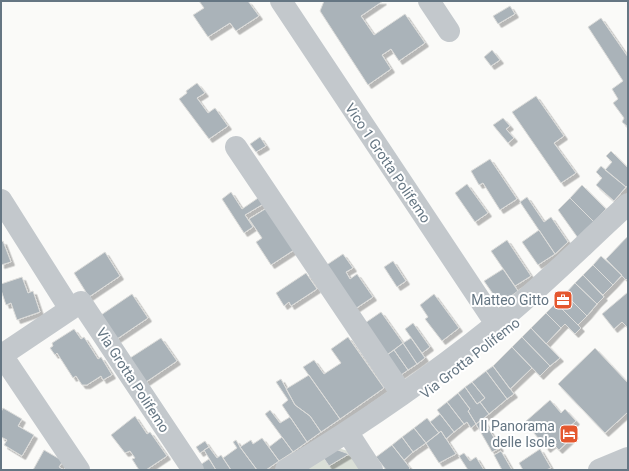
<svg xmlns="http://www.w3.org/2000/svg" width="629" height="471" viewBox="0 0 629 471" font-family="Roboto,sans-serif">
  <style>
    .green { fill: #dadfd7 }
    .building { fill: #aab3b9; stroke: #dcdcda; filter: url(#shadow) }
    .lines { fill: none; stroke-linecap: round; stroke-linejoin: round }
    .minor { stroke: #c3c8cc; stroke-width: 22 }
    .labels { text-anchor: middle; stroke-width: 4; stroke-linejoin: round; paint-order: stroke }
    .street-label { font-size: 14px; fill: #657683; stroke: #fff }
    .poi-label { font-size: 14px; fill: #657683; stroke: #fff; text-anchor: end }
  </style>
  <defs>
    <filter id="shadow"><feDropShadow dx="3.5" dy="3.5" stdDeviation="0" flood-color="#0004"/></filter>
  </defs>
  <rect width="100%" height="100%" fill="#fafaf8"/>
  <!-- green -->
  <path class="green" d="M335 447 348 451 360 470H298Z"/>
  <!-- building -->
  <path class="building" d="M199 1H248L259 16 236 31 230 23 208 37 193 15 204 8Z
    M324 1H383L361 16 374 35 405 14 425 43 399 61 391 49 382 55 391 69 368 85 320 11Z
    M510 6 515 14 498 24 493 16Z
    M601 18 628 57V127L622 122 624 118 613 103 618 99 612 89 623 81 588 27Z
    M492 50 500 60 491 66 484 57Z
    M197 83 205 93 197 98 208 113 215 108 228 126 209 139 179 99 187 93 186 91Z
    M536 96 564 136 554 143 576 173 561 183 512 112Z
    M503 118 510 126 506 129 514 138 508 143 493 125Z
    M260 137 266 146 256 152 250 144Z
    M611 151 628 168V185L626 187 605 170 612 162 606 156Z
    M490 159 517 199 500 210 483 183 479 185 471 171Z
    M601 166 626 187 614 201 596 185 602 178 596 172Z
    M467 184 488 213 475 222 455 193Z
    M582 185 606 209 594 222 570 198Z
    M231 192 242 209 261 196 265 203 245 215 253 227 244 233 222 199Z
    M527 197 544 222 551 217 568 242 555 254 520 202Z
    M570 198 594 222 578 238 558 210Z
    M270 206 297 248 271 265 256 242 262 238 249 219Z
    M539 230 555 254 538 265 522 242Z
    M628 236V278L626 280 606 259Z
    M507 240 531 276 515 286 491 251Z
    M3 241 11 262 1 265V242Z
    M105 252 120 276 89 297 74 273Z
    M343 254 353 268 346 272 350 279 357 274 373 297 355 309 325 266Z
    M601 256 622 275 613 285 593 265Z
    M393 261 406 281 397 287 384 267Z
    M593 265 613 285 603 295 583 275Z
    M503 269 518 291 500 304 484 281Z
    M306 273 317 289 291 306 289 302 284 306 276 293Z
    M583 275 604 297 597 304 575 283Z
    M22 277 28 293 33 291 40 312 17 320 11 303 6 305 1 290V284Z
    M575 283 597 304 587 316 565 294Z
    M628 292V328L622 322 614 329 602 314Z
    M132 294 148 318 117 339 101 315Z
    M434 294 459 328 442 341 425 319 428 317 420 305Z
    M565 294 587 316 578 325 556 303Z
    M556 303 581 328 575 334 565 324 561 328 546 313Z
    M381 312 403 343 387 355 365 323Z
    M546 313 561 328 546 344 531 328Z
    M413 323 430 347 422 353 405 329Z
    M531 328 560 358 550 366 522 337Z
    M74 329 81 339 84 337 98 359 101 357 112 375 103 380 101 376 87 385H82L76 376 73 378 57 353 55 355 50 348 53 346 52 343Z
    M348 337 384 388 340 419 303 367 314 360 324 374 341 363 331 349Z
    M522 337 550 366 540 376 512 347Z
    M161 338 177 361 146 382 130 358Z
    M411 338 425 358 417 364 403 343Z
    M403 343 417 364 408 370 394 350Z
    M512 347 532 368 510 389 493 366Z
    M595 348 628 383V412L605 433 558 384Z
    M394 350 408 370 401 375 387 355Z
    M493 366 514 394 507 399 486 371Z
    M486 371 507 399 489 414 480 402 485 398 472 382Z
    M309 375 340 419 321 432 310 416 295 405 286 389Z
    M281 379 295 405 310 416 321 432 307 442 282 405 288 400 276 382Z
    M472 382 485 398 477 404 465 387Z
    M465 387 477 404 480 402 489 414 476 424 468 411 470 409 458 393Z
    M458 393 470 409 468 411 476 424 471 428 467 422 464 424 447 402Z
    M550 400 561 413 565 409 576 421 569 427 575 435 559 450 553 444 547 449 525 422Z
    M447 402 464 424 454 432 437 410Z
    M3 408 22 419 18 426 34 435 22 456 4 445 7 440 1 437V412Z
    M270 410 280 423 290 417 307 442 293 452 265 414Z
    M440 414 454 432 446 439 441 431 439 433 430 422Z
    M135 416 147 434 150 432 167 456 146 470H139L132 459 135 458 130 451 125 453 111 435Z
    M427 418 439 433 426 443 414 428Z
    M483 419 500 448 492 452 476 424Z
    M414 428 426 443 413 452 402 437Z
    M441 431 456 454 439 463 426 443Z
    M282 437 293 452 279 461 269 447Z
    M402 437 413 452 404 460 392 445Z
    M262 438 279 461 266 470H257L240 447 251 440 253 444Z
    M236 440 240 447 257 470H231L223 458 237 448 233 442Z
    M205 441 209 447 200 453 196 447Z
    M392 445 410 468 408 470H386L376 457Z
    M209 447 217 458 221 455 231 470H216L204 450Z
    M335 449 349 454 329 466 323 457Z
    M540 449 551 468 546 470H523L519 463Z
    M44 450 63 461 59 467 64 470H33Z
    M501 451 512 470H502L494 455Z
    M464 453 470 461 476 457 484 470H468L459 456Z
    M209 459 216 470H203L200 465Z"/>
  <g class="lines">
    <!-- minor -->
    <path class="minor" d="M281 1 496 324
      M429 1 449 31
      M236 147 402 394
      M1 200 70 309
      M1 354 79 470
      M2 355 81 302 193 470
      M348 433 372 470
      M286 470C359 426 429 378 496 324 542 287 584 244 628 204
      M599 470 628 458"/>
  </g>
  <!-- icons -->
  <defs>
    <symbol id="office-square" viewBox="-11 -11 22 22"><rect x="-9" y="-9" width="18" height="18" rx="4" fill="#e4572e" stroke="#fff"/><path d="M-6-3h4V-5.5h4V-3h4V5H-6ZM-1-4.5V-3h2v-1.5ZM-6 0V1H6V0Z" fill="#fff"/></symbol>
    <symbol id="hotel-square" viewBox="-11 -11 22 22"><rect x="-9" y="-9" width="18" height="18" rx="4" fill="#e4572e" stroke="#fff"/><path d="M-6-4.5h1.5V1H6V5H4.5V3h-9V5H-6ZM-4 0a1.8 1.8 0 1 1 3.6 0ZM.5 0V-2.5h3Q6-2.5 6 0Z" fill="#fff"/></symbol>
  </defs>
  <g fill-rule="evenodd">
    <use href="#office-square" x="552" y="289" width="22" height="22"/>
    <use href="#hotel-square" x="558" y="423" width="22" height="22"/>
  </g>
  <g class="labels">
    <!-- street labels -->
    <g class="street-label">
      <text transform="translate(388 163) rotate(56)" y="5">Vico 1 Grotta Polifemo</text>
      <text transform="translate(470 358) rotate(-38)" y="5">Via Grotta Polifemo</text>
      <text transform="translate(133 380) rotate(57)" y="5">Via Grotta Polifemo</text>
    </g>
    <!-- poi labels -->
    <g class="poi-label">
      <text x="549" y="305">Matteo Gitto</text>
      <text x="555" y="431">Il Panorama<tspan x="555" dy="16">delle Isole</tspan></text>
    </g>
  </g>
  <!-- border -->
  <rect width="629" height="471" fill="none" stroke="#657683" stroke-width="4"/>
</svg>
